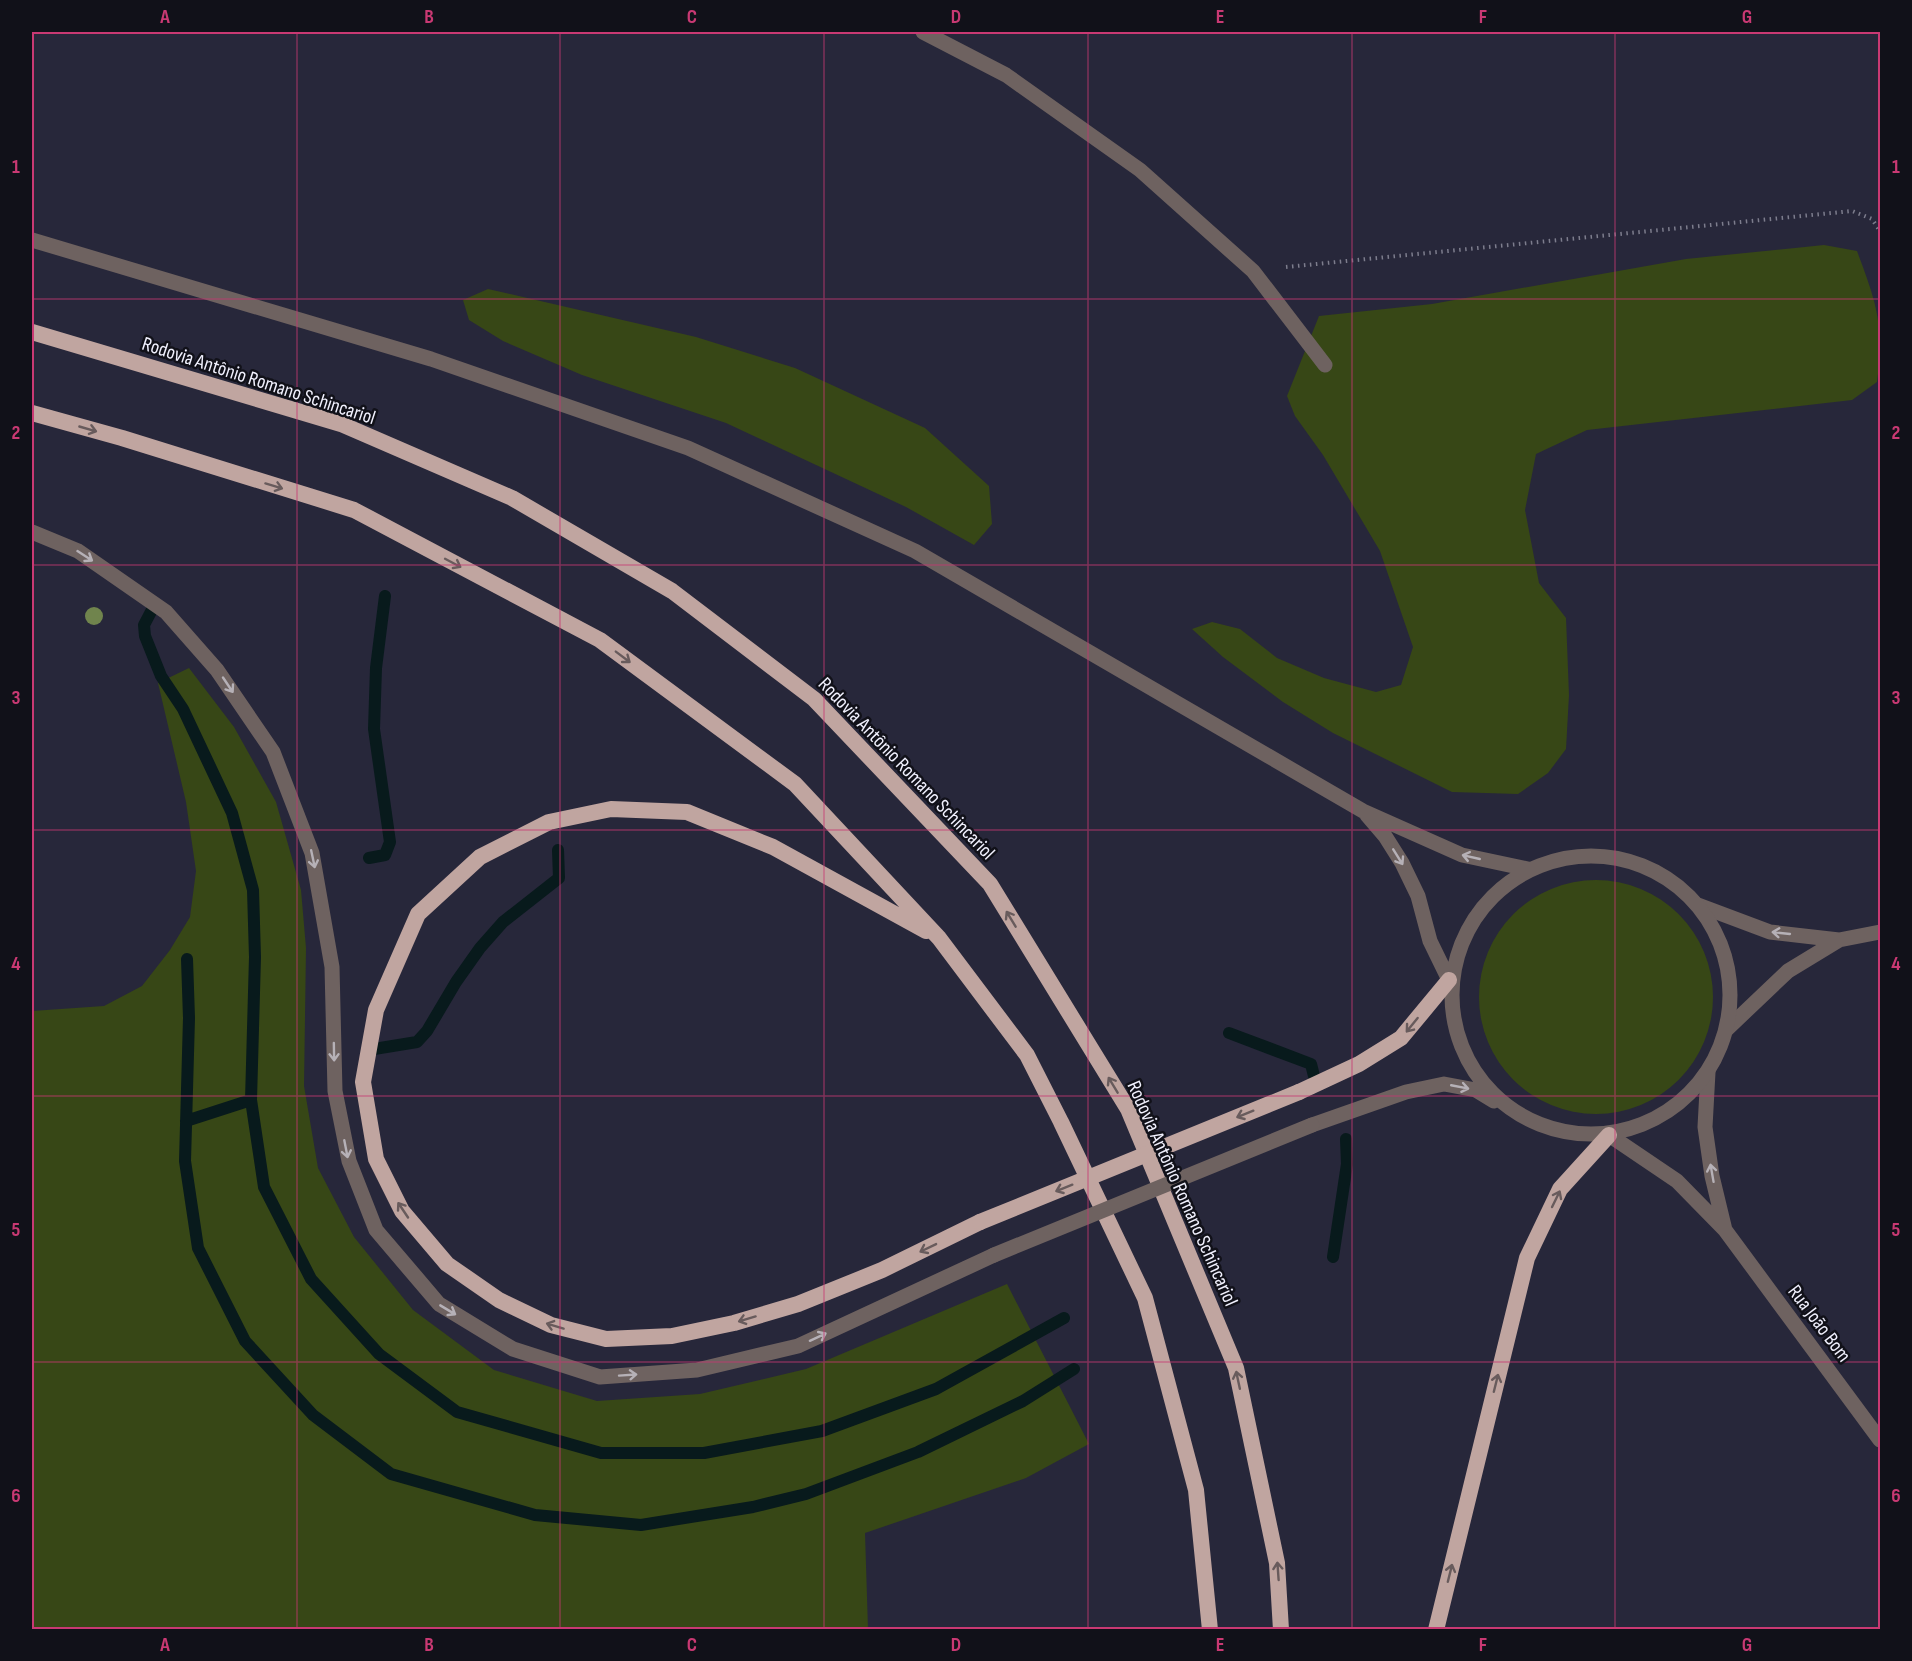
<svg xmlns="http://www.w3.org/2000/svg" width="1912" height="1661" viewBox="0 0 1912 1661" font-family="'Sofia Sans Condensed',sans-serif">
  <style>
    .green { fill: #374716 }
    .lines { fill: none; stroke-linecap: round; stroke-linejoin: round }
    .stream { stroke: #081a1c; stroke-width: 12 }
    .path { stroke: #7d7d8d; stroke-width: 4; stroke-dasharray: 1.5 4.5; stroke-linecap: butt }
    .service { stroke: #6e6260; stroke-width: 15 }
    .minor { stroke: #6e6260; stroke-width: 15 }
    .tertiary { stroke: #6e6260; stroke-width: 15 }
    .trunk { stroke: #c0a5a0; stroke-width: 16 }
    .tertiary-bridge { stroke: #6e6260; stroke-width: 15 }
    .trunk-bridge { stroke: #c0a5a0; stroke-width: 16 }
    .tree { fill: #70844d }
    .oneway { stroke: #685b5c }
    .oneway2 { stroke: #b6b1b7 }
    .grid { fill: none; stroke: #c93973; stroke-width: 1.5; stroke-opacity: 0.55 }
    .labels { text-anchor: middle; stroke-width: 5; stroke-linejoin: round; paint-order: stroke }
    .street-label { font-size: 20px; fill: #f1f1fe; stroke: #111119 }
    .neatline { fill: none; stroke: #c93973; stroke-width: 2 }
    .grid-label { font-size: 20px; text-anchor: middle; font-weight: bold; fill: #c93973 }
  </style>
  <rect width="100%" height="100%" fill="#27273a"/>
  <!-- green -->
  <path class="green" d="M1824 245 1857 251C1876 302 1885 326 1877 382L1852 400 1587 430 1536 454 1525 510 1539 583 1566 618 1569 695 1566 749 1548 773 1518 794 1452 792 1333 733 1283 702 1223 657 1192 629 1212 622 1240 629 1277 658 1324 678 1376 692 1401 685 1413 647 1380 551 1323 455 1295 416 1287 396 1319 316 1432 304 1686 259Z
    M488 289 696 337 795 368 925 428 989 486 992 524 974 545 906 507 726 423 582 375 503 341 469 320 463 300Z
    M189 668 234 727 276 802 301 890 306 948 304 1086 318 1168 354 1237 413 1310 494 1370 597 1401 700 1394 806 1369 1007 1284 1089 1444 1026 1478 865 1533 868 1629H32V1011L104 1006 142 986 170 950 190 917 196 871 186 802 158 683Z
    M1479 997a117 117 0 1 1 234 0a117 117 0 1 1-234 0Z"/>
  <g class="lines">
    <!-- stream -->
    <path class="stream" d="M155 604 144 625 145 636 161 676 183 709 232 813 253 890 255 957 251 1100 264 1187 311 1279 379 1354 457 1412 601 1453H704L822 1431 936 1389 1064 1318
      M369 858 385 855 390 842 374 729 376 668 385 596
      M187 959 189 1018 185 1161 198 1248 245 1341 313 1415 391 1474 535 1515 641 1525 753 1507 806 1494 918 1452 1023 1401 1074 1369
      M1229 1033 1311 1064 1314 1076
      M368 1050 417 1042 427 1031 456 982 480 948 503 922 559 878 558 850
      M186 1121 251 1100
      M1333 1257 1347 1164 1346 1139"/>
    <!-- path -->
    <path class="path" d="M1286 267 1852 211 1872 219 1880 231"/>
    <!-- service -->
    <path class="service" d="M1698 905 1770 932 1839 940 1880 932
      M1727 1029 1788 971 1839 940"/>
    <!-- minor -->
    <path class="minor" d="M923 32 1006 75 1140 170 1253 271 1325 365
      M1708 1072 1705 1127 1712 1176 1725 1230
      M1609 1135 1677 1181 1725 1230 1880 1440"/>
    <!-- tertiary -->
    <path class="tertiary" d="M32 240 431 359 688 448 915 551 1363 811 1462 855 1528 869
      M32 532 78 551 166 612 217 670 273 752 312 853 332 967 335 1091 349 1161 376 1230 439 1304 513 1349 600 1377 697 1370 798 1346 994 1255
      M1367 815 1385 836 1402 863 1418 896 1430 941 1449 980
      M1452 995a139 139 0 1 1 278 0a139 139 0 1 1-278 0Z
      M1312 1125 1406 1092 1444 1084 1476 1090 1494 1101"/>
    <!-- trunk -->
    <path class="trunk" d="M32 332 341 424 512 498 672 591 814 699 990 884 1128 1109 1236 1368 1277 1563 1281 1630
      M32 413 122 438 354 510 600 640 795 784 939 938 1027 1055 1061 1122 1145 1298 1196 1490 1210 1630
      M926 931 773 847 687 812 611 809 549 822 480 857 418 914 376 1010 363 1082 376 1159 402 1211 447 1264 499 1300 551 1325 606 1339 672 1336 734 1323 798 1304 882 1270 980 1222
      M1299 1092 1359 1064 1401 1038 1449 980
      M1436 1630 1527 1258 1560 1189 1609 1135"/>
    <!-- tertiary-bridge -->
    <path class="tertiary-bridge" d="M994 1255 1312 1125"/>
    <!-- trunk-bridge -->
    <path class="trunk-bridge" d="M980 1222 1299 1092"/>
  </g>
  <!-- trees -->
  <circle class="tree" cx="94" cy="616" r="9"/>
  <!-- one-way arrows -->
  <defs><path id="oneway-shaft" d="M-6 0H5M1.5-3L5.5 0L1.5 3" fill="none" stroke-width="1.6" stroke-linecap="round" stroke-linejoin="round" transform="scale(1.5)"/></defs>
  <g class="oneway">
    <use href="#oneway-shaft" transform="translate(88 429) rotate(16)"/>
    <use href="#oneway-shaft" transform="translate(274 486) rotate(17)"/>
    <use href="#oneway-shaft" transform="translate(453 563) rotate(28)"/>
    <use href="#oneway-shaft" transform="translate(623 657) rotate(37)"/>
    <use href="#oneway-shaft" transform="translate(1011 919) rotate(-121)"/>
    <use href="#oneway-shaft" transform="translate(1412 1025) rotate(129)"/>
    <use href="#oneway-shaft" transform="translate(1113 1085) rotate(-121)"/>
    <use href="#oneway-shaft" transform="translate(1245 1114) rotate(158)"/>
    <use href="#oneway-shaft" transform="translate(1064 1188) rotate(158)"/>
    <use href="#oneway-shaft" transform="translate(1556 1199) rotate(-64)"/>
    <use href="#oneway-shaft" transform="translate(403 1210) rotate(-124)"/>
    <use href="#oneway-shaft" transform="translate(928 1248) rotate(154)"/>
    <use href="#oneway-shaft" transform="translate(747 1319) rotate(163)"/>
    <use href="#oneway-shaft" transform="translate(555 1326) rotate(-163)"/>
    <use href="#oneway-shaft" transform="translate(1238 1380) rotate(-102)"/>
    <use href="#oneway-shaft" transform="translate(1496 1383) rotate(-76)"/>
    <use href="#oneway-shaft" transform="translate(1278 1571) rotate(-94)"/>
    <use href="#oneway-shaft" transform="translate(1450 1573) rotate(-76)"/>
  </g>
  <g class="oneway2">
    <use href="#oneway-shaft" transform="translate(85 556) rotate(33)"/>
    <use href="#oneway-shaft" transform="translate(228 685) rotate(56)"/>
    <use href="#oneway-shaft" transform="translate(1398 857) rotate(58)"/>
    <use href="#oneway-shaft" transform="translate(1471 857) rotate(-167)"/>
    <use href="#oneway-shaft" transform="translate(313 859) rotate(78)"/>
    <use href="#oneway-shaft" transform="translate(1781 933) rotate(-174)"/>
    <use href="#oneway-shaft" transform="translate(334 1052) rotate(89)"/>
    <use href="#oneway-shaft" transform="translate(1460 1087) rotate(11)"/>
    <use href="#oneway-shaft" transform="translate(346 1149) rotate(79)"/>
    <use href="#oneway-shaft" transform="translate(1712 1173) rotate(-100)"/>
    <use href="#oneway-shaft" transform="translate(448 1310) rotate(31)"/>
    <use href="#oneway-shaft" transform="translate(818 1337) rotate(-25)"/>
    <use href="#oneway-shaft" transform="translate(628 1375) rotate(-4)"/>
  </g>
  <!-- grid -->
  <path class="grid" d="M297 32V1630M560 32V1630M824 32V1630M1088 32V1630M1352 32V1630M1615 32V1630M32 299H1880M32 565H1880M32 830H1880M32 1096H1880M32 1362H1880"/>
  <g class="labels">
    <!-- street labels -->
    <g class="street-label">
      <text transform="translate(259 380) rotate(18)" y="7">Rodovia Antônio Romano Schincariol</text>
      <text transform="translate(907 768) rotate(46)" y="7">Rodovia Antônio Romano Schincariol</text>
      <text transform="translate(1183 1193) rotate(66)" y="7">Rodovia Antônio Romano Schincariol</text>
      <text transform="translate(1820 1323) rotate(53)" y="7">Rua João Bom</text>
    </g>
  </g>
  <!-- border -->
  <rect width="1912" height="1661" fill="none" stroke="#111119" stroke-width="66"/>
  <rect x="33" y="33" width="1846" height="1595" class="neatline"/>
  <g class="grid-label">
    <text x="165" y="23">A</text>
    <text x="429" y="23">B</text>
    <text x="692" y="23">C</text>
    <text x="956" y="23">D</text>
    <text x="1220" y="23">E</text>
    <text x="1483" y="23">F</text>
    <text x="1747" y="23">G</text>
    <text x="16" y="173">1</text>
    <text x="1896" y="173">1</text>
    <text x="16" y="439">2</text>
    <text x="1896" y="439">2</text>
    <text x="16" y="704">3</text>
    <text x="1896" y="704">3</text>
    <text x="16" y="970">4</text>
    <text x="1896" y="970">4</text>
    <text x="16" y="1236">5</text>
    <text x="1896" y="1236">5</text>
    <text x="16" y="1502">6</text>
    <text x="1896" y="1502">6</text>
    <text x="165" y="1651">A</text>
    <text x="429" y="1651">B</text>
    <text x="692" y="1651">C</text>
    <text x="956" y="1651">D</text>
    <text x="1220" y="1651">E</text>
    <text x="1483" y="1651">F</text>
    <text x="1747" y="1651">G</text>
  </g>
</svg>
